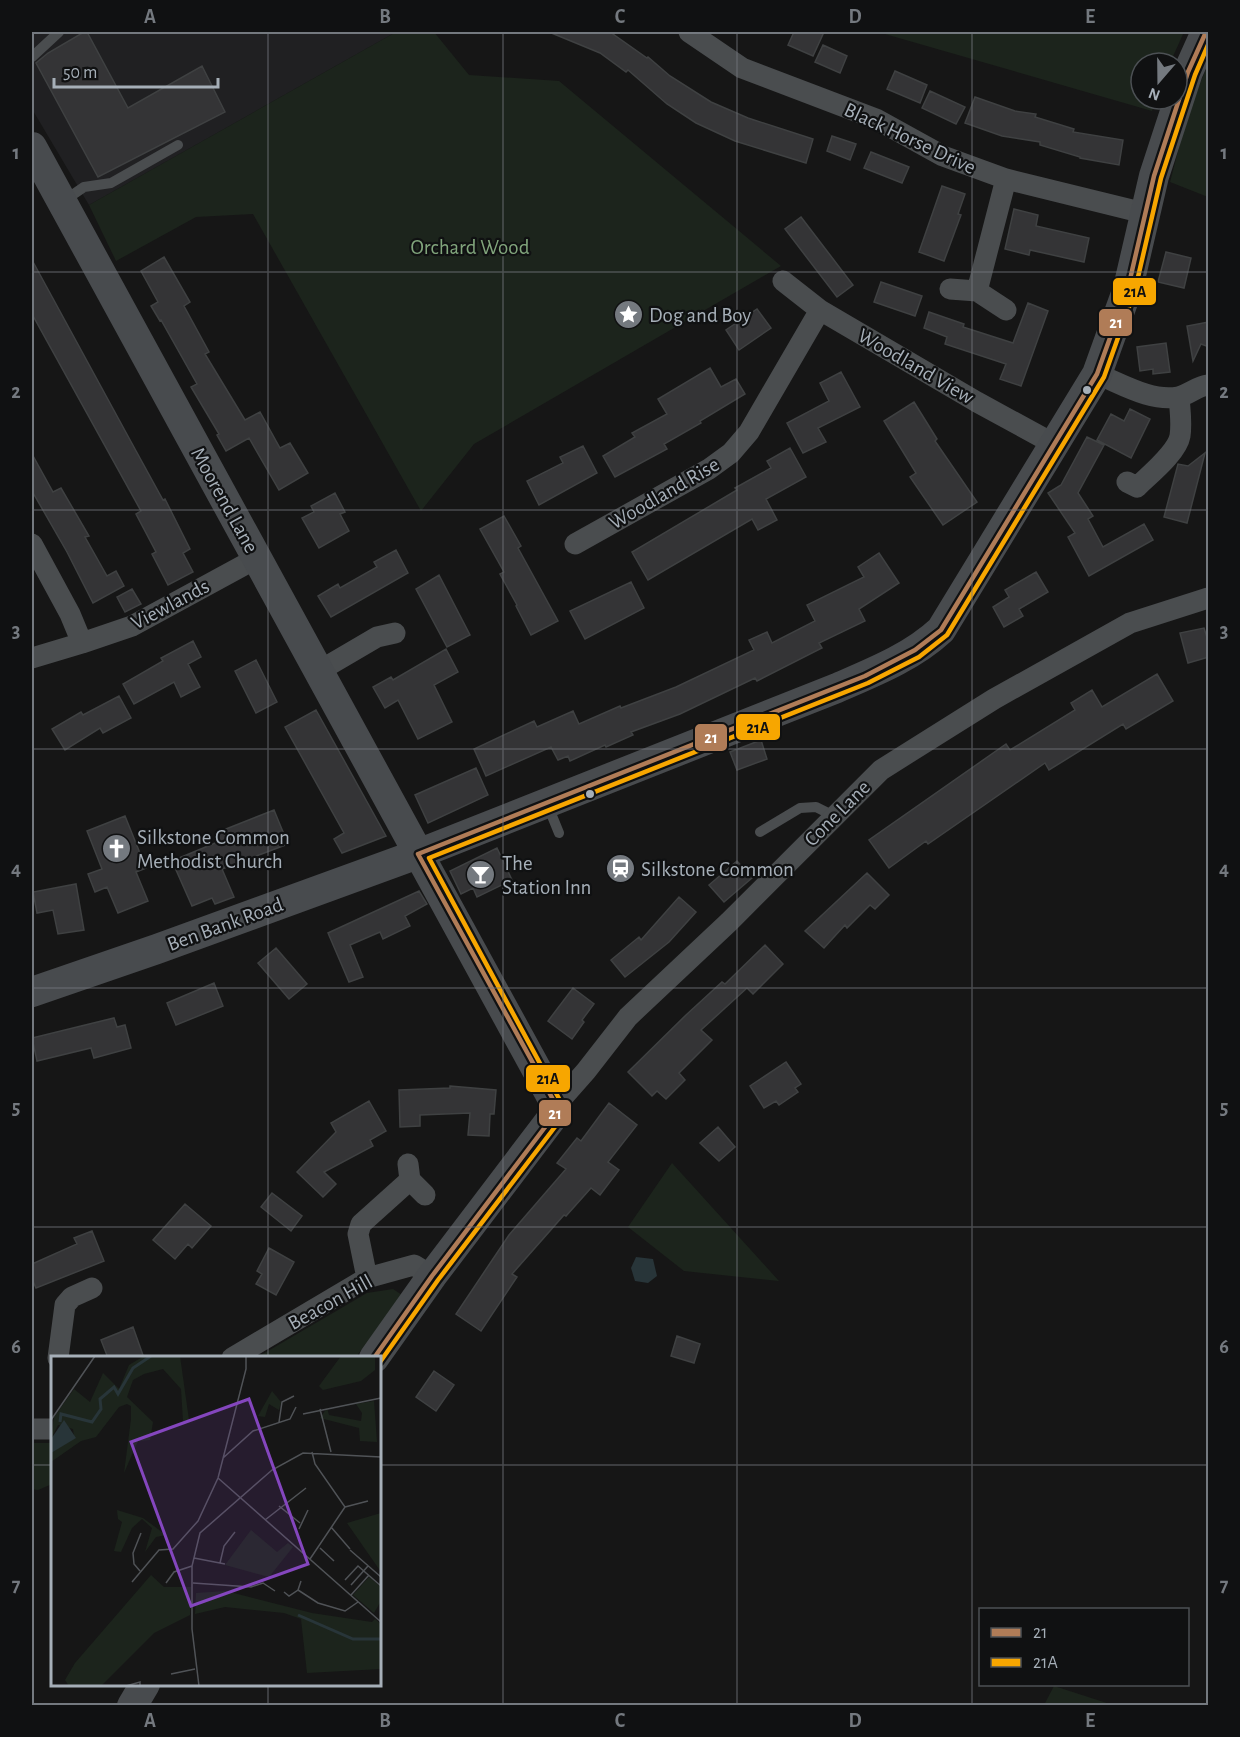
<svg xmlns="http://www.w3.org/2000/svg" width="1240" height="1737" viewBox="0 0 1240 1737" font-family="'Alegreya Sans',sans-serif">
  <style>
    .built { fill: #202022 }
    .green { fill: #1c241c }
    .water { fill: #283539 }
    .building { fill: #343436; stroke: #3f4142; stroke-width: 1.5 }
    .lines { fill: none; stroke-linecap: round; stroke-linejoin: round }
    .lane { stroke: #4a4d4f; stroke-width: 10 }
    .street { stroke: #4a4d4f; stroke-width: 21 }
    .secondary { stroke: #484b4e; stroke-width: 30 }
    .bus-1-casing { stroke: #101112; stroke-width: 9 }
    .bus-2-casing { stroke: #101112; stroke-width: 9 }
    .bus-1 { stroke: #b07c57; stroke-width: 4.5 }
    .bus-2 { stroke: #f7a600; stroke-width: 4.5 }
    .grid { fill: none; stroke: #74797f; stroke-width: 1.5; stroke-opacity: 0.55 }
    .bus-dot { fill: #a6afb8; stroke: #101112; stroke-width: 2 }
    .labels { text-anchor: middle; stroke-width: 4.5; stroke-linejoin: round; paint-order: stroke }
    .street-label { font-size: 21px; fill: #a6afb8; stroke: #101112 }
    .park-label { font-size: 21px; fill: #81a57c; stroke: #101112 }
    .poi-label { font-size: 21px; fill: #a6afb8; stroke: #101112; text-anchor: start }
    .inset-river { fill: none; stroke: #283539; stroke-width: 3 }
    .inset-road { fill: none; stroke: #505357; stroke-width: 1.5 }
    .view { fill: #8446be; fill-opacity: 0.15; stroke: #8446be; stroke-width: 3 }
    .inset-edge { fill: none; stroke: #a6afb8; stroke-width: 3 }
    .line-badge { stroke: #101112; stroke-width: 2 }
    .badge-label { font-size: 16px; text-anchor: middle; font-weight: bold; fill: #fff }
    .pale-badge-label { font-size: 16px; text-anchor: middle; font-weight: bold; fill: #111 }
    .neatline { fill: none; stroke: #74797f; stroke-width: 2 }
    .grid-label { font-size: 20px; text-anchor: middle; font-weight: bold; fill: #74797f }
  </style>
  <rect width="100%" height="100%" fill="#161616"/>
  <!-- built -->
  <path class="built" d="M32 32H396L89 205 32 109Z"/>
  <!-- green -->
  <path class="green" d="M396 32H434L469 75 559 81 781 266 474 444 421 511 253 214 196 217 116 261 89 205Z
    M878 32H1184L1170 63H1141V99H1156L1152 111Z
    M1208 64V197L1170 182 1188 113Z
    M672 1163 779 1281 684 1271 628 1227Z
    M393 1289 402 1295 356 1357 256 1358 367 1293Z
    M32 1443H52V1484L38 1490 32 1489Z
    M1054 1686 1113 1705H1044Z"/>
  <!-- water -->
  <path class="water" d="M636 1257 653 1259 657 1276 648 1283 635 1281 631 1268Z"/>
  <!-- building -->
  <path class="building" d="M84 32H87L128 108 202 66 225 112 98 177 36 63 48 53Z
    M549 32H610L647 58 648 57 670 76 711 102 748 118 813 139 806 163 735 141 696 123 667 104 628 70 626 72 600 53Z
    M794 32H824L813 56 788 45Z
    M823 45 847 56 840 73 815 62Z
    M895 71 927 85 920 103 887 89Z
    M930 91 965 107 956 124 922 108Z
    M975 97 1015 111 1036 114 1035 117 1074 129 1073 132 1123 140 1119 165 1080 158V157L1040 145V142L1002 136 965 123Z
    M832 136 856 144 850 160 827 151Z
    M871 152 909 167 902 183 864 168Z
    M942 186 965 194 958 214 961 215 944 261 919 252Z
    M1014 209 1038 215 1036 226 1089 238 1084 262 1030 250 1029 255 1005 249Z
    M801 217 853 285 837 297 785 229Z
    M1166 252 1191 258 1184 288 1158 282Z
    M164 257 190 302 184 306 209 352 205 354 245 420 260 412 280 448 290 443 308 473 279 490 249 438 226 451 217 435 219 434 191 387 197 384 161 320 160 321 151 306 158 302 141 271Z
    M32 260 135 449 163 500 165 499 190 549 183 553 193 572 168 585 152 554 156 552 136 514 141 511 32 314Z
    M881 282 922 296 915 316 874 302Z
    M1028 303 1048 311 1021 386 1000 379 1006 364 945 344 947 337 924 328 929 312 964 324 963 327 1013 343Z
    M757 309 771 328 739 350 726 330Z
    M1209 322V347L1201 344 1193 361 1187 326Z
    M1166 343 1170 372 1153 374V369L1140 371 1137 347Z
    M710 368 721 387 736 379 745 394 700 421 701 423 664 444 667 449 615 477 603 456 635 437 632 433 667 414 658 399Z
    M841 372 860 407 818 428 826 442 803 453 787 423 829 401 820 383Z
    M914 402 937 439 935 441 977 502 943 525 910 477 916 473 884 421Z
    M1130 409 1150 419 1131 458 1097 440 1111 414 1124 421Z
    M1087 437 1104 445 1078 493 1093 516 1088 519 1103 547 1144 524 1153 540 1089 576 1068 537 1075 533 1048 493 1061 485Z
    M583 446 597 473 539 505 527 481 563 463 560 457Z
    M790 448 806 477 766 499 777 520 758 530 752 519 648 580 632 552 737 490 735 488 771 468 767 461Z
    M1205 453 1187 523 1164 517 1178 464 1188 466Z
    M32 454 53 492 61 488 89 536 85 537 107 576 116 571 124 586 93 603 67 552 32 491Z
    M335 493 345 512 340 514 349 531 319 548 302 518 314 512 311 506Z
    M504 516 521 546 518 548 558 621 531 635 516 606 517 605 500 574 504 572 480 529Z
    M396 550 408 573 331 617 318 596 338 584 340 588 377 567 374 562Z
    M879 553 899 583 859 609 865 621 819 643 822 648 757 681 755 678 680 714 631 732 633 735 606 747 605 745 570 761 568 756 558 760 551 747 486 776 474 749 534 721 537 727 573 711 579 724 620 706 621 708 676 687 754 650 749 640 767 632 772 643 815 621 807 605 864 577 858 567Z
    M1036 572 1048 592 1019 609 1023 616 1004 627 993 607 1009 597 1005 590Z
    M439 575 470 635 447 647 416 589Z
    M631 582 644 608 585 639 570 611Z
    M132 589 141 604 125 612 117 597Z
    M1204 628 1209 644V657L1188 663 1180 633Z
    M193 641 201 657 188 664 200 687 181 697 174 682 134 704 123 684 163 661 161 658Z
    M446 649 458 672 434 685 452 722 418 739 398 700 385 708 373 687 391 677 393 680Z
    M256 660 277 702 256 713 235 671Z
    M1157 674 1173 701 1126 729 1123 724 1049 770 1045 763 928 844 926 841 889 868 869 840 1006 744 1010 750 1075 710 1071 703 1092 690 1102 707Z
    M119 696 131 718 103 733 100 728 65 750 52 729 81 712 83 715Z
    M316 710 386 836 342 853 334 839 344 833 285 727Z
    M761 740 767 759 737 770 730 752Z
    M476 768 488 795 428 823 415 795Z
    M274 810 288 844 222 869 234 897 215 904 212 898 192 906 172 861 220 841 216 833Z
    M125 816 146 868 136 872 148 901 118 913 107 887 95 892 88 874 102 869 87 831Z
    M497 848 512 880 477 897 473 888 461 894 450 871Z
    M737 861 752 878 724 902 709 885Z
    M867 873 889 895 875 909 870 905 847 928 845 925 824 948 805 931Z
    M76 884 84 930 58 934 53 910 37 913 33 892Z
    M419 891 427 904 405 916 410 926 383 939 380 932 350 945 363 977 349 982 328 933Z
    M679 897 696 912 669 942 625 977 611 960 639 937 641 940Z
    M765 945 783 964 753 994 747 988 701 1030 712 1040 679 1073 685 1080 666 1099 657 1091 652 1096 628 1072 686 1015 722 982 725 984Z
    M276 948 307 984 289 999 258 963Z
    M214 983 223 1006 176 1025 167 1003Z
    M573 988 594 1004 582 1020 584 1022 572 1039 548 1021Z
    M114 1018 117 1027 125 1025 131 1048 94 1058 91 1048 37 1061 32 1038Z
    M786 1062 801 1084 795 1088 798 1092 779 1105 776 1101 764 1108 750 1086Z
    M450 1086 496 1090 494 1114H490L489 1136 468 1135 470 1113 420 1115V1126L400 1127 399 1090 450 1088Z
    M369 1101 386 1131 370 1140 373 1146 324 1172 336 1184 323 1197 297 1172 336 1132 331 1123Z
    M609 1103 637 1125 608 1162 619 1170 600 1195 591 1188 566 1216 564 1215 512 1274 517 1277 481 1331 456 1314 509 1235 566 1169 557 1163 577 1138 581 1141Z
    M718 1127 735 1147 719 1161 700 1143Z
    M272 1193 302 1216 291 1231 261 1207Z
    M185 1204 211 1226 192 1248 188 1244 175 1259 153 1240Z
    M92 1231 104 1261 36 1288 32 1279V1264L77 1244 74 1238Z
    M269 1248 294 1262 276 1295 256 1284 262 1274 257 1271Z
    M133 1327 144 1358H108L101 1340Z
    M677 1336 700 1344 694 1363 671 1356Z
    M434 1371 454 1385 436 1411 416 1397Z"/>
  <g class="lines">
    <!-- lane -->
    <path class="lane" d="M32 57 59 32
      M65 200 84 187 111 183 178 145
      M548 806 559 833
      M760 832 800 808 816 807 834 816"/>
    <!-- street -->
    <path class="street" d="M689 32 742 68 876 119 943 156 1006 179 1144 213
      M783 281 820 310 977 402 1054 444
      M950 289 977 291 1006 310
      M977 291 1006 179
      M1097 374C1122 384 1151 402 1178 397 1189 395 1197 386 1208 385
      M1127 482 1137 487C1149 475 1177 453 1180 436 1182 423 1180 410 1179 397
      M32 544 70 614 82 643
      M575 544 709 469 731 453 749 432 820 310
      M32 658 82 643 132 626 257 558
      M319 671 377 637 395 633
      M556 1105 586 1071 628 1017 729 922 881 770 994 699 1130 623 1208 598
      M408 1164 410 1180 425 1195
      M367 1278 358 1234 361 1224 410 1180
      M58 1358 65 1305 72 1297 92 1288
      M232 1358 367 1278 414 1265 432 1276
      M32 1429H52"/>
    <!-- secondary -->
    <path class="secondary" d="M32 147 556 1105 555 1114 432 1276 374 1358
      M32 992 157 949 418 854 837 688C874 672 912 657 941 630L1097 374 1128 288 1154 176 1188 72 1206 32
      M132 1706 145 1684"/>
    <defs>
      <path id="bus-1" d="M374 1358 432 1276 555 1114 556 1105 418 854 865 676 915 650 941 630 1097 374 1128 288 1154 176 1188 72 1206 32"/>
      <path id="bus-2" d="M380 1362 438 1280 561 1119 563 1106 429 858 868 683 919 657 947 635 1104 377 1135 290 1161 178 1195 75 1208 45"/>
    </defs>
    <!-- bus-1 casing -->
    <use href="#bus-1" class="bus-1-casing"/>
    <!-- bus-2 casing -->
    <use href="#bus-2" class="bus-2-casing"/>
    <!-- bus-1 -->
    <use href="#bus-1" class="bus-1"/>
    <!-- bus-2 -->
    <use href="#bus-2" class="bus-2"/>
  </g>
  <!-- grid -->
  <path class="grid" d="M268 32V1358M503 32V1706M737 32V1706M972 32V1706M32 272H1208M32 510H1208M32 749H1208M32 988H1208M32 1227H1208M32 1465H52M380 1465H1208M268 1684V1706"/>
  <!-- icons -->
  <defs>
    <symbol id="sight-disc" viewBox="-11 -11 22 22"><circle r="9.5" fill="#74797f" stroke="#101112"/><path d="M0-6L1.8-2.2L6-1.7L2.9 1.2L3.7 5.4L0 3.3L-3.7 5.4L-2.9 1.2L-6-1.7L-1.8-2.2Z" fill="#fff"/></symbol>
    <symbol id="church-disc" viewBox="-11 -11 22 22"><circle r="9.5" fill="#74797f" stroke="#101112"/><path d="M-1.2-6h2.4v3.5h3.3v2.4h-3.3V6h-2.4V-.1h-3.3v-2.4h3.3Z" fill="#fff"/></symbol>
    <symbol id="station-disc" viewBox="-11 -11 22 22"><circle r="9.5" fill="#74797f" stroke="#101112"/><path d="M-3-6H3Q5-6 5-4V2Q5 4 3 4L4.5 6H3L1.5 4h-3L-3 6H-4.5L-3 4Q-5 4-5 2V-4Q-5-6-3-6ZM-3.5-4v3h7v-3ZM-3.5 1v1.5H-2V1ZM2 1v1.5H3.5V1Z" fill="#fff"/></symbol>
    <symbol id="bar-disc" viewBox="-11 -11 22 22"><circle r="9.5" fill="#74797f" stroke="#101112"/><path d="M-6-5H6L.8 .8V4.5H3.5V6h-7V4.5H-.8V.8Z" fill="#fff"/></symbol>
  </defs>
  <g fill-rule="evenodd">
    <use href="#sight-disc" x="612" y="298" width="33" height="33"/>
    <use href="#church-disc" x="100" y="832" width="33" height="33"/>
    <use href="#station-disc" x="604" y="852" width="33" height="33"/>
    <use href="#bar-disc" x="464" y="858" width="33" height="33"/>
  </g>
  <!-- markers -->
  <g class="bus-dot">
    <circle cx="1087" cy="390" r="5"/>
    <circle cx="590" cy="794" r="5"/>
  </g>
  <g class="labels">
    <!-- street labels -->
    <g class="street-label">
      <text transform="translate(910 138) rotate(25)" y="7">Black Horse Drive</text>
      <text transform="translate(916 366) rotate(30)" y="7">Woodland View</text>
      <text transform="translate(664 493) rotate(-30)" y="7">Woodland Rise</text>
      <text transform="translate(225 500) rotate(61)" y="7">Moorend Lane</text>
      <text transform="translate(170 604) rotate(-28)" y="7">Viewlands</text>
      <text transform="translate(837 813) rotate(-45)" y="7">Cone Lane</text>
      <text transform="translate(225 924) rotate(-20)" y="7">Ben Bank Road</text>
      <text transform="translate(330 1302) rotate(-29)" y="7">Beacon Hill</text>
    </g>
    <!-- park labels -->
    <g class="park-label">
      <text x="470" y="254">Orchard Wood</text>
    </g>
    <!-- poi labels -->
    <g class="poi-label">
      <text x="649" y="322">Dog and Boy</text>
      <text x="137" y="844">Silkstone Common<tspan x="137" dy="24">Methodist Church</tspan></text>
      <text x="502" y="870">The<tspan x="502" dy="24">Station Inn</tspan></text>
      <text x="641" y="876">Silkstone Common</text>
    </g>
  </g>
  <!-- overview -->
  <g transform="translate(51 1356)">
    <rect width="330" height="330" fill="#161616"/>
    <path d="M93 0H129L138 64 132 65 130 33 112 13 93 18 82 24 76 41 102 66 99 84 87 85 73 117 80 63V50L76 48 68 51 45 81 30 85 0 106V97L23 80 22 73 7 69 0 83 3 61 23 33 39 46 52 17 68 33 78 9ZM290 0H324V14L310 25 272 34 268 30ZM221 35 230 46 228 54 218 48 214 61 207 60ZM323 45 326 86 309 85 308 72 269 62 276 52 278 59 310 65 311 57 305 48ZM66 154 92 162 115 179 105 181 94 196 101 172 91 163 81 172 70 196 63 195 71 166 67 163ZM330 157V216L296 167ZM200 174 226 196 237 187 242 191 218 221 174 209ZM100 219 113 231H140L139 259 103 277 50 330H18L14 324 24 307ZM318 221 330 231V245L323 257 302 239ZM175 235 261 257 321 266 324 263 330 268V313L256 317 250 263 233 257 174 251 144 258 145 237Z" fill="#1c241c"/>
    <path d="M13 64 25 82 0 97V83Z" fill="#283539"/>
    <path class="inset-river" d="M9 66 10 58 41 66 50 53 49 43 63 31 67 38 82 12 100 0M247 259 302 283H330"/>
    <path class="inset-road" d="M269 53 280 96M252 58 330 42M0 64 44 0M228 66 231 46 243 40M172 102 202 75 239 63 245 51M167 122 330 266M228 150 249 167M294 151 317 145M214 164 255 132M280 171 299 193M248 173 257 154M269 192 283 205M299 194 330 221M143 202 174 208M259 203 294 151 264 108 261 96M169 207 173 190 184 176M89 215 83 208 82 197 90 177M294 224 307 210 330 230M81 226 108 194 122 193 147 165 167 122 195 13V0M115 227 123 216 141 210M142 227 200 231 212 227 224 235M300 229 317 210M247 234 267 247 294 255 307 246M233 236 238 240 247 234 250 225M300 239 318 219M120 318 144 313M75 330 89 326V330M148 330 141 273V210L149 177 221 114 252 97 330 101"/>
    <path class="view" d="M198 43 257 208 140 250 80 86Z"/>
    <rect width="330" height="330" class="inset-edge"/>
  </g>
  <g class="line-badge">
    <rect x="1112" y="277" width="45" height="29" rx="6" fill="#f7a600"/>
    <rect x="1098" y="308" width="35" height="29" rx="6" fill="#b07c57"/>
    <rect x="735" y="713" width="46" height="28" rx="6" fill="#f7a600"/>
    <rect x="694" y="723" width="34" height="29" rx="6" fill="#b07c57"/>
    <rect x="525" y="1064" width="46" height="29" rx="6" fill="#f7a600"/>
    <rect x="538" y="1099" width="34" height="28" rx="6" fill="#b07c57"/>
  </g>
  <g class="badge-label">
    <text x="1116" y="328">21</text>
    <text x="711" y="743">21</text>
    <text x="555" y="1119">21</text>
  </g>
  <g class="pale-badge-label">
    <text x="1135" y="297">21A</text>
    <text x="758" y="733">21A</text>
    <text x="548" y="1084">21A</text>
  </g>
  <!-- border -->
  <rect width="1240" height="1737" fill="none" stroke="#101112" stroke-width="66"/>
  <!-- legend -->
  <rect x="979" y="1608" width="210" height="78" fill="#101112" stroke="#4c5054" stroke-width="1.5"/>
  <rect x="991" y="1628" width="30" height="9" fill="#b07c57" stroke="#4c5054" stroke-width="1.5"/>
  <text x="1033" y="1638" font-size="18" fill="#a6afb8">21</text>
  <rect x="991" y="1658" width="30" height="9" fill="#f7a600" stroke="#4c5054" stroke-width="1.5"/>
  <text x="1033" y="1668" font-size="18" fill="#a6afb8">21A</text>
  <!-- north arrow -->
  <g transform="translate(1159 81) rotate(200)"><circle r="28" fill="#101112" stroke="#4c5054" stroke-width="1.5"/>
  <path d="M0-4.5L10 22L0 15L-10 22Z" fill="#74797f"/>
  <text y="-9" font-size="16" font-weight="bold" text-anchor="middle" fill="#a6afb8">N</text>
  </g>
  <!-- scale -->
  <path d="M54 78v9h164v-9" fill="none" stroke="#a6afb8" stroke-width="3"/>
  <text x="63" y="78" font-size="18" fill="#a6afb8" stroke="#101112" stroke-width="4.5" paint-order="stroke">50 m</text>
  <rect x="33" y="33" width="1174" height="1671" class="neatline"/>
  <g class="grid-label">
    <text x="150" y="23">A</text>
    <text x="385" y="23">B</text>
    <text x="620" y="23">C</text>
    <text x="855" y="23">D</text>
    <text x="1090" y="23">E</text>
    <text x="16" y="159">1</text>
    <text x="1224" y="159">1</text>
    <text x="16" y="398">2</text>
    <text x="1224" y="398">2</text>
    <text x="16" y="637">3</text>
    <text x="1224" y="637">3</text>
    <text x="16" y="875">4</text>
    <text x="1224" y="875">4</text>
    <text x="16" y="1114">5</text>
    <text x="1224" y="1114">5</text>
    <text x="16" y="1353">6</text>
    <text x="1224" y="1353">6</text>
    <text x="16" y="1591">7</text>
    <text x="1224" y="1591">7</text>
    <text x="150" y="1727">A</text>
    <text x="385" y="1727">B</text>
    <text x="620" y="1727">C</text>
    <text x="855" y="1727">D</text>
    <text x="1090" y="1727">E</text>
  </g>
</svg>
